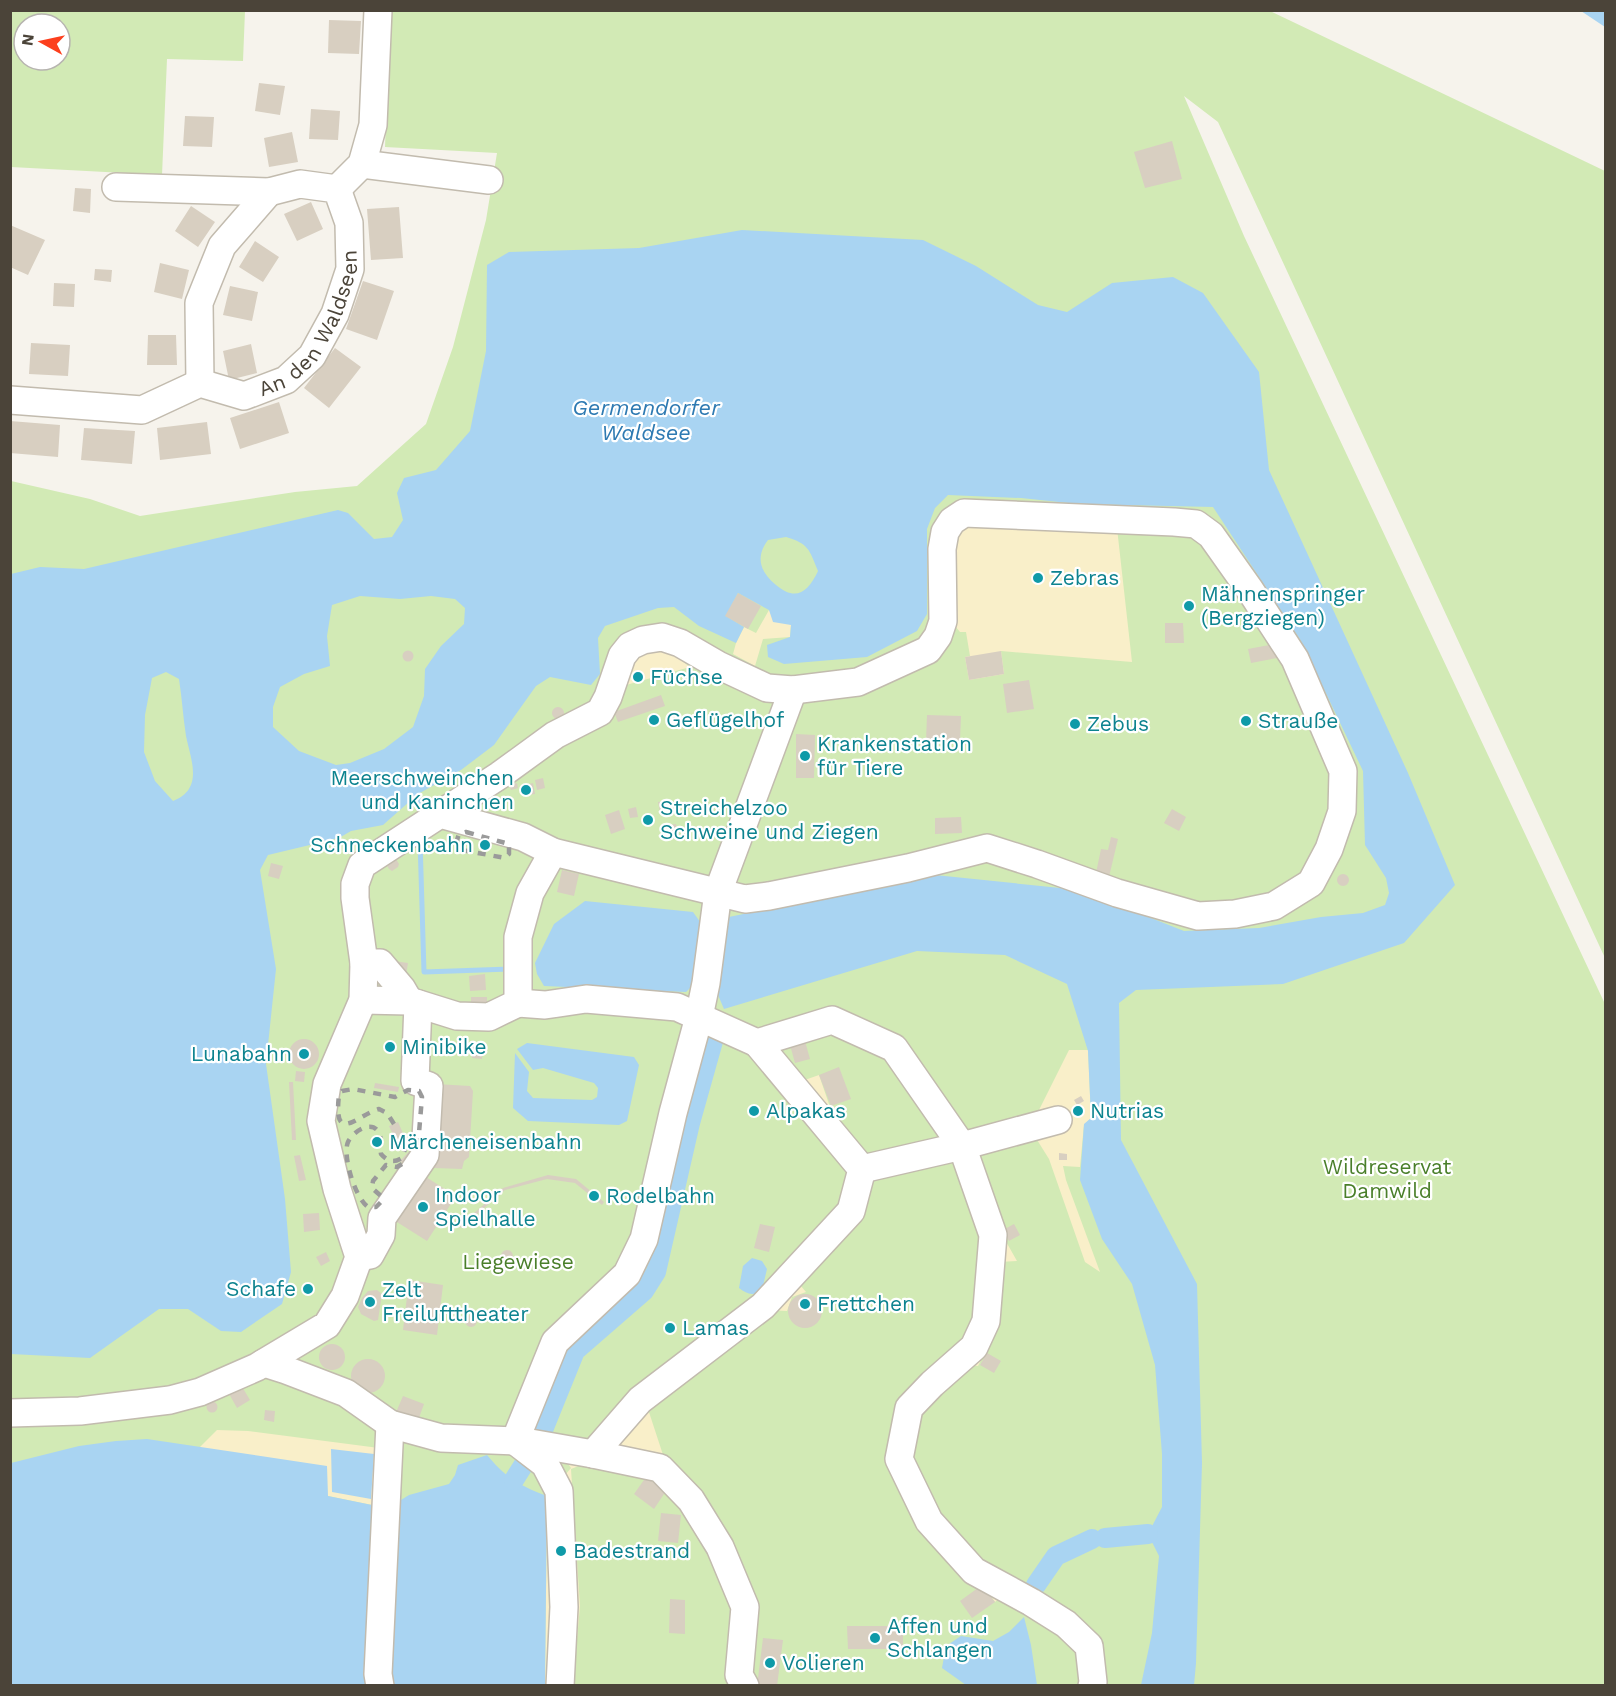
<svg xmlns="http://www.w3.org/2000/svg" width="1616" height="1696" viewBox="0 0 1616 1696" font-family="'Work Sans',sans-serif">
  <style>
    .green { fill: #d2eab5; fill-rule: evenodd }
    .sand { fill: #f9efc9; fill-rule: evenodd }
    .water { fill: #a9d4f2; fill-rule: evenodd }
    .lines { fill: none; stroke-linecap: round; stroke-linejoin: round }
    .stream { stroke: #a9d4f2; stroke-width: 5 }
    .canal { stroke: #a9d4f2; stroke-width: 20 }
    .building { fill: #d8cfc1 }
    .minor-casing { stroke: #c2bbae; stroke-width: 30 }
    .minor { stroke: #fff; stroke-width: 27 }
    .rail { stroke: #9a9a9a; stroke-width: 4.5; stroke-dasharray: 8 8; stroke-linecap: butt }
    .culture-dot { fill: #0f9aa8; stroke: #fff; stroke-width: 2 }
    .labels { text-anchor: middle; stroke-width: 4.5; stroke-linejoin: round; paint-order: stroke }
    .street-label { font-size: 21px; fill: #4b4439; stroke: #fff }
    .culture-label { font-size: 21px; fill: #0d838f; stroke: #fff; text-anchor: start }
    .park-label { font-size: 21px; fill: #4a7f2a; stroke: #fff }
    .water-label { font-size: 22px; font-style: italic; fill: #2e7ab2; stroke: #fff }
  </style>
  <rect width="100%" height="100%" fill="#f6f3ec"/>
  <!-- green -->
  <path class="green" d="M10 11H245L243 61 167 59 162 175 11 167ZM24 24H60V60H24Z
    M390 11H1270L1605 171V958L1218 122 1184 96 1244 236 1605 1004V1685L11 1686V481L90 499 140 516 295 492 357 486 426 424 453 347 486 220 497 153 385 147Z"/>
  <!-- sand -->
  <path class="sand" d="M971 522 1117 528 1132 662 1001 651 1004 674 969 680 965 657 970 656 966 632H960L950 620 956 536Z
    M769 610 791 625 790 637 763 639 755 666 733 654 736 643 744 627 756 633Z
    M657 649 674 655 690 667 619 687 640 652Z
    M830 1012 900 1043 964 1137 1034 1120 1069 1050H1088L1091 1118 1084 1125 1080 1167 1063 1166 1066 1180 1100 1272 1085 1262 1049 1159 1034 1135 972 1150 1000 1231 1017 1261 998 1262 995 1333 978 1366 964 1364 915 1412 907 1458 935 1518 978 1565 1021 1588 1013 1602 1002 1596 995 1602 982 1584 971 1580 923 1527 891 1459 901 1406 968 1344 980 1321 987 1239 957 1154 868 1176 857 1212 795 1279 806 1292 792 1297 787 1311 768 1310 646 1403 667 1467 696 1498 724 1544 750 1605 744 1673 751 1685H738L735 1679 741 1608 716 1551 687 1505 659 1475 594 1460 571 1469 580 1606 573 1685 545 1686 547 1496 571 1468 549 1436 593 1444 637 1396 760 1298 845 1204 855 1173 753 1050 722 1039 729 1020 759 1035ZM832 1028 890 1053 950 1140 866 1159 824 1110 830 1107 819 1075 799 1082 769 1047Z
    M217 1430 248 1431 379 1448 377 1506 328 1496 199 1448Z"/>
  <!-- water -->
  <path class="water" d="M1581 11H1605V27Z
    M742 230 923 240 976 266 1038 305 1067 312 1112 283 1173 277 1203 293 1259 372 1269 470 1408 773 1455 885 1404 943 1283 984 1136 990 1119 1003 1121 1140 1197 1284 1202 1463 1196 1663 1194 1685H1141L1152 1633 1159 1556 1148 1534 1162 1507V1454L1155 1365 1132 1284 1102 1239 1080 1180 1084 1124 1091 1118 1088 1051 1067 984 1005 955 917 951 724 1009 715 988 724 918 935 875 1080 890 1184 931 1259 928 1321 917 1363 913 1385 905 1389 893 1386 878 1365 845 1363 771 1301 641 1213 507 1078 504 1021 498 948 495 935 508 927 529V614L917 631 867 657 784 664 768 657 767 645 790 637 791 625 773 622 769 610 738 593 726 616 744 627 736 643 699 626 674 607 658 608 605 626 598 638 600 674 591 685 550 677 536 686 494 745 461 770 418 794 383 825 351 831 339 838 268 855 260 870 276 969 266 1064 285 1199 291 1272 282 1304 241 1332 221 1331 188 1309H159L90 1358 11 1354V574L40 567 84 569 338 510 348 513 374 539 392 537 403 520 397 493 404 478 436 470 470 431 486 351 487 265 509 252 639 248ZM786 537C809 544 809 549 818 571 808 592 796 602 776 585 760 572 755 557 768 540ZM360 596 400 599 431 596 455 599 465 608 464 624 441 646 425 669 424 696 413 727 384 749 350 763 336 765 299 751 273 727V707L280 687 304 674 330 666 327 636 332 605ZM166 672 179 679C182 698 183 717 186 736 191 760 204 789 173 801L155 781 144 752 145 715 152 678Z
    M585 901 693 912 703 926 698 980 686 992 544 986 537 974 535 963 554 924Z
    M527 1043 634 1057 639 1065 627 1121 619 1125 528 1121 513 1108 515 1053 529 1072 527 1091 533 1098 592 1100 597 1097 598 1088 594 1083 543 1068 533 1070 517 1049Z
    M752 1258 762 1261 767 1269 762 1290C753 1297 747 1294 739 1288L743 1266Z
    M147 1439 327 1466 328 1496 372 1505V1537L395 1545 398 1542 401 1500 409 1495 449 1484 455 1475 458 1465 487 1455C506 1478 520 1486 547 1496L545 1685H389L371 1579 365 1685 11 1686V1463L79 1446 116 1441Z
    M331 1449 374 1454 371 1499 332 1492Z
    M1024 1617 1031 1645 1037 1685H966L942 1668 946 1646 961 1636 993 1641 1009 1632Z"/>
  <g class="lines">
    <!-- stream -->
    <path class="stream" d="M418 794 420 813
      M420 840 424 972 510 969"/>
    <!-- canal -->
    <path class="canal" d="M543 1430 575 1351 644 1291 656 1272 690 1123 715 1034
      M514 1480 526 1461
      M1105 1538 1148 1534
      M1036 1585 1056 1556 1092 1539"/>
  </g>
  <!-- building -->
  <path class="building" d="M329 20 361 21 359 54 328 53Z
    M259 83 285 86 280 115 255 111Z
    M311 109 340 111 338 140 309 139Z
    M185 116 214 117 212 147 183 146Z
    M292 132 298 162 269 167 264 138Z
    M1172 141 1182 179 1145 188 1134 152Z
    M75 188 91 189 90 213 73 211Z
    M311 202 323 229 297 241 284 214Z
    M191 206 215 222 198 247 175 231Z
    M399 207 403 258 371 260 367 209Z
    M10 225 45 240 28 275 10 267Z
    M255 241 279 257 263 282 239 267Z
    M160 263 189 270 182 299 154 292Z
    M95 269 112 270 111 282 94 280Z
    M363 281 394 291 377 340 346 329Z
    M54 283 75 284 74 307 53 306Z
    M230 286 258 292 252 321 223 315Z
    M148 335H176L177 365H147Z
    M31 343 70 345 68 376 29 374Z
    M251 344 257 373 229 380 223 351Z
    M335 348 361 367 329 408 304 388Z
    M279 402 289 433 240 449 230 418Z
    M10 421 60 425 58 457 10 453Z
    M207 422 211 454 160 460 157 428Z
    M84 428 135 431 132 464 81 460Z
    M738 593 761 606 748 629 725 616Z
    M1165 623H1183L1184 643H1165Z
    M1275 644 1277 658 1251 663 1248 649Z
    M402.5 656a5.5 5.5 0 1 1 11 0a5.5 5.5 0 1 1-11 0Z
    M1001 651 1004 674 969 680 965 657Z
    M1029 680 1034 709 1007 713 1003 684Z
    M661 695 665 706 618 722 614 712Z
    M552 713a6 6 0 1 1 12 0a6 6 0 1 1-12 0Z
    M927 715 961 716 960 741H926Z
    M796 734 815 735 814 778H796Z
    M543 778 545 788 537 790 535 780Z
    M517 783 518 788 511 790 509 785Z
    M533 783 535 794 527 795 525 785Z
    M666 801 668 811 660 812 658 802Z
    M636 807 638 817 630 818 628 809Z
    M1172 809 1186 817 1179 831 1164 823Z
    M619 810 625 829 611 834 605 815Z
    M961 817 962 833 935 834V818Z
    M676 824 678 834 670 836 668 825Z
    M1111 837 1118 839 1108 881 1095 878 1101 849 1108 850Z
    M396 859 399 864 398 867 392 871 389 869 386 864Z
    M271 863 283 866 279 879 268 876Z
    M562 870 579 874 574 896 557 892Z
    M1337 880a6 6 0 1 1 12 0a6 6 0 1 1-12 0Z
    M394 961 408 963 406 975Z
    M485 974 486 990 470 991 469 976Z
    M471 997H487V1012H471Z
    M289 1054a15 15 0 1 1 30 0a15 15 0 1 1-30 0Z
    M805 1041 810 1059 795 1063 790 1045Z
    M473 1043 483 1044 482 1059 472 1058Z
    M839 1067 851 1099 831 1106 819 1075Z
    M296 1071 305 1072 304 1082 295 1081Z
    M289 1082H293L296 1140H292Z
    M375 1083 399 1087 398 1092 374 1088Z
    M436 1084 470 1086 473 1091 469 1157 464 1161 462 1169 434 1168 432 1159Z
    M1081 1096 1084 1101 1077 1105 1074 1100Z
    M398 1122 407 1142 398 1146 389 1126Z
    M416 1144 404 1165 400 1161Z
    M1059 1153 1067 1154V1160H1059Z
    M300 1155 306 1180 299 1181 294 1156Z
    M418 1172 456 1196 427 1241 389 1217Z
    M548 1175 576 1179 604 1202 602 1205 575 1183 547 1179 505 1190 461 1228 459 1226 503 1188Z
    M319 1213 320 1230 304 1232 303 1214Z
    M760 1224 775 1227 769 1252 754 1248Z
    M1014 1224 1020 1235 1009 1241 1003 1230Z
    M501 1256a6 6 0 1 1 12 0a6 6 0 1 1-12 0Z
    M326 1252 330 1261 321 1266 316 1257Z
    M409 1280 443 1285 437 1335 403 1330Z
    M377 1290 382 1294 378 1320 374 1321 361 1314 358 1307 362 1298 368 1291Z
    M788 1311a17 17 0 1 1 34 0a17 17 0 1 1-34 0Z
    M465 1321a6 6 0 1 1 12 0a6 6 0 1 1-12 0Z
    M319 1357a13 13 0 1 1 26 0a13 13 0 1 1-26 0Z
    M987 1353 1001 1361 994 1373 980 1365Z
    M351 1376a17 17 0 1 1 34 0a17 17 0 1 1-34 0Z
    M241 1385 250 1400 237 1408 228 1392Z
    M403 1396 424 1404 416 1426 394 1417Z
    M206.5 1407a5.5 5.5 0 1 1 11 0a5.5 5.5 0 1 1-11 0Z
    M265 1410 275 1411 274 1422 264 1420Z
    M646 1477 666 1491 654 1509 634 1494Z
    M661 1513 681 1515 678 1543 658 1541Z
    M982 1585 995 1602 972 1618 960 1601Z
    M670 1599 685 1600V1634L669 1633Z
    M847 1626H903V1649H848Z
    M763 1638 783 1640 777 1686H757Z"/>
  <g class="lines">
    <defs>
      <g id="minor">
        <path d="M362 164 489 180"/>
        <path d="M337 189 362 164 373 125 378 10"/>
        <path d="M200 383 199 303 222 246 269 192"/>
        <path id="s1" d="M10 400 142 410 200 383 244 396 286 380 312 356 335 314 350 269 349 223 337 189 300 184 269 192 116 187"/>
        <path d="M364 963H380L402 989 409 1001"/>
        <path d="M363 1000 409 1001 457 1016 489 1017 518 1003V937L530 893 553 852"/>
        <path d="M518 1003 545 1005 586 999 677 1007 757 1043"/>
        <path d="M862 1169 962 1146 1058 1120"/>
        <path d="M359 1257 370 1255 381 1235 382 1218 425 1155 429 1086 415 1081 418 1004"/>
        <path d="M264 1363 286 1370 346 1393 390 1424 441 1438 515 1441 555 1342 627 1274 644 1239 673 1113 699 1017 706 983 718 892 793 690"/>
        <path d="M10 1413 80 1411 170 1400 200 1392 257 1367 327 1325 345 1296 359 1257 337 1189 321 1121 327 1084 363 1000 364 963 355 898V884L362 865 500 775 555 735 600 712 608 697 622 656 630 646 643 640 662 637 680 643 718 665 767 688 793 690 858 682 928 650 938 636 943 621 942 549 945 532 952 521 964 513 1174 522 1196 524 1211 535 1250 590 1295 659 1343 771 1342 811 1329 849 1311 883 1274 906 1235 914 1198 916 1117 893 1037 864 987 848 908 868 769 896 745 899 553 852 523 837 440 814"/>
        <path d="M515 1441 545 1464 559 1491 564 1607 560 1686"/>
        <path d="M519 1441 593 1454"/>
        <path d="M380 1686 378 1674 390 1424"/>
        <path d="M745 1686 739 1675 745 1607 720 1547 691 1500 660 1468 593 1454 640 1400 763 1306 851 1211 862 1169 757 1043 832 1020 894 1048 962 1146 993 1235 986 1321 974 1347 932 1384 909 1408 899 1459 929 1521 974 1571 1031 1602 1066 1624 1089 1646 1093 1682 1092 1686"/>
      </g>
    </defs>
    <!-- minor casing -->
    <use href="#minor" class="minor-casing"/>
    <!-- minor -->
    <use href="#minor" class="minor"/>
    <!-- rail -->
    <path class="rail" d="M466 832 509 844V854L505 858 462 850 459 847 457 840 459 834Z
      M394 1124 387 1113 379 1109C357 1115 333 1146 339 1095L342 1091 353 1089 395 1097 408 1090 419 1091 422 1097 418 1145
      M402 1164 397 1167 386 1165 373 1181 372 1188 381 1196 382 1201 376 1207H368C355 1198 342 1155 348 1142 353 1131 375 1117 380 1136 382 1141 380 1148 381 1154 388 1162 394 1163 402 1158L405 1149 403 1144"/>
  </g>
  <!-- markers -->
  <g class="culture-dot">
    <circle cx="1038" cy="578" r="6"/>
    <circle cx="1189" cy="606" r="6"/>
    <circle cx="638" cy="677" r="6"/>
    <circle cx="654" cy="720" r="6"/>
    <circle cx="1246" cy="721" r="6"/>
    <circle cx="1075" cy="724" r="6"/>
    <circle cx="805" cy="756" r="6"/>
    <circle cx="526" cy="790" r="6"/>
    <circle cx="648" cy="820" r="6"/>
    <circle cx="485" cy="845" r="6"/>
    <circle cx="390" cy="1047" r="6"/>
    <circle cx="304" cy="1054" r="6"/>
    <circle cx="754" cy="1111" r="6"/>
    <circle cx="1078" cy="1111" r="6"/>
    <circle cx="377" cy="1142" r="6"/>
    <circle cx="594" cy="1196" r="6"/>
    <circle cx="423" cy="1207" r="6"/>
    <circle cx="308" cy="1289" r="6"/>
    <circle cx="370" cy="1302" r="6"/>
    <circle cx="805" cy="1304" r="6"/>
    <circle cx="670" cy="1328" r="6"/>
    <circle cx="561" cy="1551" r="6"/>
    <circle cx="875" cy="1638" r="6"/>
    <circle cx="770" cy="1663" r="6"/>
  </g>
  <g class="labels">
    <!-- street labels -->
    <g class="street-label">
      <text dy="7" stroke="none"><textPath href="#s1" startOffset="348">An den Waldseen</textPath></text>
    </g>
    <!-- culture labels -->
    <g class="culture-label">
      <text x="1050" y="585">Zebras</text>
      <text x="1201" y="601">Mähnenspringer<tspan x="1201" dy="24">(Bergziegen)</tspan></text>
      <text x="650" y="684">Füchse</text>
      <text x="666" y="727">Geflügelhof</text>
      <text x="1258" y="728">Strauße</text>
      <text x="1087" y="731">Zebus</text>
      <text x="817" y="751">Krankenstation<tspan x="817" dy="24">für Tiere</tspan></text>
      <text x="514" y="785" text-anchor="end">Meerschweinchen<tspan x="514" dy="24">und Kaninchen</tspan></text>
      <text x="660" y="815">Streichelzoo<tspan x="660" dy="24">Schweine und Ziegen</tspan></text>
      <text x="473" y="852" text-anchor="end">Schneckenbahn</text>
      <text x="402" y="1054">Minibike</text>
      <text x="292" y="1061" text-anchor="end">Lunabahn</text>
      <text x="766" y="1118">Alpakas</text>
      <text x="1090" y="1118">Nutrias</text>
      <text x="389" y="1149">Märcheneisenbahn</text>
      <text x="435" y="1202">Indoor<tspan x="435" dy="24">Spielhalle</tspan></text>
      <text x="606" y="1203">Rodelbahn</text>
      <text x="296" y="1296" text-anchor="end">Schafe</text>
      <text x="382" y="1297">Zelt<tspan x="382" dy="24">Freilufttheater</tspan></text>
      <text x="817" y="1311">Frettchen</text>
      <text x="682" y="1335">Lamas</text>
      <text x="573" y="1558">Badestrand</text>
      <text x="887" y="1633">Affen und<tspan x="887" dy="24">Schlangen</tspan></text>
      <text x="782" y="1670">Volieren</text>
    </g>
    <!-- park labels -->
    <g class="park-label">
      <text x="1387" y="1174">Wildreservat<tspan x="1387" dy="24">Damwild</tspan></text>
      <text x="518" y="1269">Liegewiese</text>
    </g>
    <!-- water labels -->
    <g class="water-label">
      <text x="646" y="415">Germendorfer<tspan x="646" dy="25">Waldsee</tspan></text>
    </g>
  </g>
  <!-- border -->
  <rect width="1616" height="1696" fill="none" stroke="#4b4439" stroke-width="24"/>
  <!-- north arrow -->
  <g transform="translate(42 42) rotate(278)"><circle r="28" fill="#ffffff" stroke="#b7b4b0" stroke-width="1.5"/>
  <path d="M0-4.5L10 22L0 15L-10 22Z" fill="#fc3f1d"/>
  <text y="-9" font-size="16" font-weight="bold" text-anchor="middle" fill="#4b4439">N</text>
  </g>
</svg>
